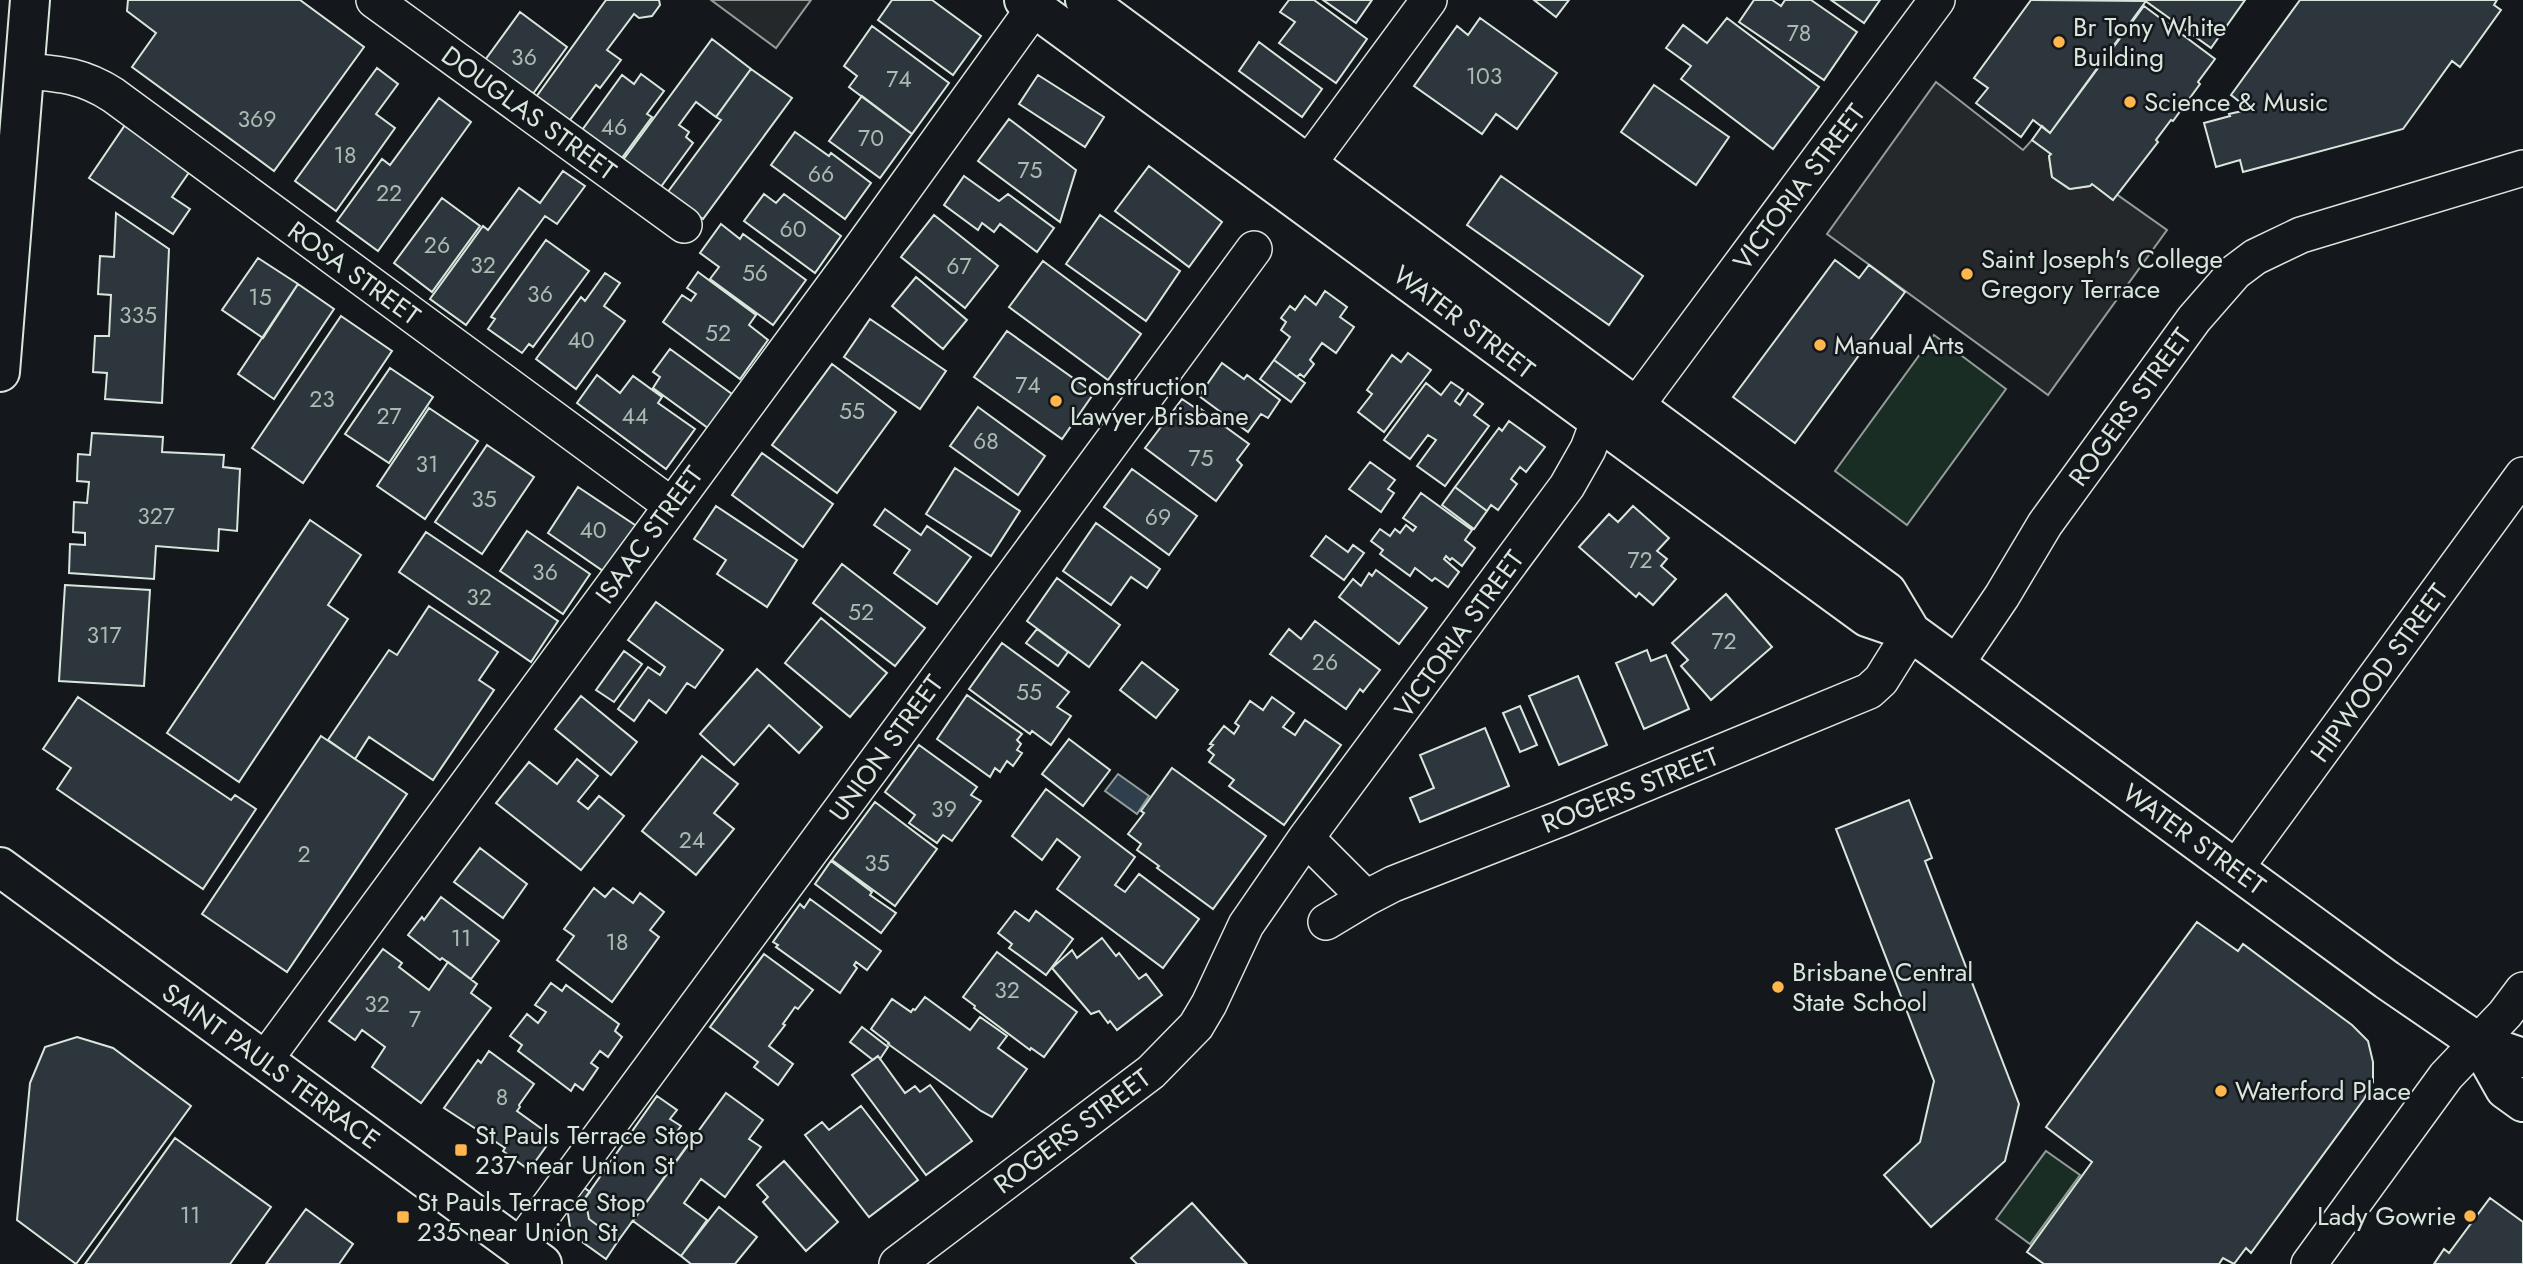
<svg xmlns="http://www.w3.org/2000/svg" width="2523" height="1264" viewBox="0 0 2523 1264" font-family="Jost,sans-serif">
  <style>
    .green { fill: #1a2d24; stroke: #939e99; stroke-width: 2 }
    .parking { fill: #24282b; stroke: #939e99; stroke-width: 2 }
    .water { fill: #2f3f4d; stroke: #939e99; stroke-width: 2 }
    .building { fill: #2c363c; stroke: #d8e6dc; stroke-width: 2 }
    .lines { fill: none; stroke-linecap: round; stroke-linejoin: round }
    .street-casing { stroke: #d8e6dc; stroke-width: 38 }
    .secondary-casing { stroke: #d8e6dc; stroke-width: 42 }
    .street { stroke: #14181c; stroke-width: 35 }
    .secondary { stroke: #14181c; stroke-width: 38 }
    .poi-dot { fill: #ffb74d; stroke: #14181c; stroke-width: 2.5 }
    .labels { text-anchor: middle; stroke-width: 5; stroke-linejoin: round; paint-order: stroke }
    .number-label { font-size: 23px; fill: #adbab4 }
    .poi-label { font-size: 26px; fill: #d8e6dc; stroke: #14181c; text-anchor: start }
    .street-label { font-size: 26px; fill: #d8e6dc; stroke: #14181c }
  </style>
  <rect width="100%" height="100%" fill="#14181c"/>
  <!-- green -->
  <path class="green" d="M1934 335 2006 389 1907 525 1835 471Z
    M2046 1151 2080 1175 2030 1244 1996 1219Z"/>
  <!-- parking -->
  <path class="parking" d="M711 0H811L776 48Z
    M1936 82 2023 150 2032 140 2051 154 2049 156 2052 177 2069 189 2090 186 2092 184 2116 194 2167 230 2048 395 1827 234Z"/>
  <!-- water -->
  <path class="water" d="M1118 774 1149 796 1137 814 1105 791Z"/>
  <!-- building -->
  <path class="building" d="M128 0H300L364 47 274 171 132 67 156 33 127 11Z
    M606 0H659L660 5 652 16 639 18 634 14 607 50 621 60 600 88 596 85 564 128 531 104Z
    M892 0H932L981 36 953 75 878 20Z
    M1289 0H1314L1367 39 1336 83 1279 43 1295 22 1280 12Z
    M1323 0H1372L1356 23Z
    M1534 0H1569L1556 17Z
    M1754 0H1772L1781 6 1785 0H1811L1857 32 1824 80 1739 22Z
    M1831 0H1880L1864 23Z
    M2031 0 2146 1 2050 133 2033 120 2021 137 1976 103 1988 88 1974 78Z
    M2144 0H2245L2211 48Z
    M2300 0H2497L2494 5 2501 10 2460 67 2452 61 2403 129 2243 172 2240 160 2216 167 2204 123 2230 116 2229 114 2242 111 2245 106 2231 95Z
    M2144 6 2215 59 2198 82 2200 84 2173 121 2171 120 2156 140 2158 142 2113 200 2092 184 2090 186 2070 189 2052 177 2049 156 2051 154 2032 140 2042 126 2050 133Z
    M520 12 567 47 527 102 480 67Z
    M1480 18 1557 73 1517 129 1496 114 1482 134 1414 86 1457 26 1468 35Z
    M1727 18 1819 87 1773 149 1681 79 1691 66 1666 48 1683 25 1707 43Z
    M872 26 949 83 912 134 849 87 857 76 844 66Z
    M712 39 751 69 716 117 696 102 679 125 689 132 686 137 693 143 660 188 623 160Z
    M1259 42 1322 89 1302 117 1239 71Z
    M377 68 398 84 376 114 395 128 336 211 295 181Z
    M751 69 792 98 703 219 667 193 721 120 716 117Z
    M641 74 664 91 647 114 652 117 616 166 577 137 622 75 634 84Z
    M1038 75 1104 117 1085 147 1019 104Z
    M1654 85 1729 137 1696 185 1621 132Z
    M862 96 912 134 880 178 829 141Z
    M439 98 471 122 378 251 337 221 382 159 390 165Z
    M1009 119 1076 170 1060 222 978 161Z
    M125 125 190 171 172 197 190 209 173 234 89 178Z
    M795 132 829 156 831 153 871 183 845 219 771 165Z
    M1149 166 1222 222 1189 267 1115 211Z
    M563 171 585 186 557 224 545 216 466 325 430 299 483 226 488 230 519 188 540 203Z
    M964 176 999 201 1008 194 1054 228 1037 252 1000 224 994 232 982 223 978 230 944 205Z
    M1501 176 1643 276 1609 325 1467 225Z
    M764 194 776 203 784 194 841 236 815 273 744 221Z
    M442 198 480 226 432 292 394 263Z
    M116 213 169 249 162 403 105 399 107 373 93 372 95 336H109L111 295 98 294 100 256 114 257Z
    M934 215 998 266 965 308 901 257Z
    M1100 215 1180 271 1146 321 1066 264Z
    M721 224 740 239 743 234 806 280 773 325 710 279 719 267 700 253Z
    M546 240 589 271 533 347 529 344 522 353 488 329 495 319 491 317Z
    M258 258 298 284 263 338 222 310Z
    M1835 260 1859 278 1869 265 1905 292 1795 443 1733 397Z
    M1043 261 1141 334 1108 380 1009 307Z
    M698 272 756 315 749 325 768 340 740 379 663 322 682 295 691 301 696 294 687 288Z
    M605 273 620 283 604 306 625 321 576 389 536 359 581 297 585 301Z
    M916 277 967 320 943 349 892 306Z
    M298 284 334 309 274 399 238 374Z
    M1325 291 1347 307 1340 317 1354 327 1336 353 1322 343 1310 360 1314 364 1304 377 1300 374 1297 377 1274 360 1290 337 1281 330 1286 322 1281 318 1290 306 1295 310 1305 296 1316 305Z
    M341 316 392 351 303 483 252 448Z
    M870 319 946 371 920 409 844 357Z
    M1007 331 1094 393 1062 439 974 377Z
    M670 349 732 394 708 428 653 388 660 377 653 372Z
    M1408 353 1431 370 1384 432 1358 412 1372 394 1367 390 1392 355 1401 362Z
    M1274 360 1305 383 1291 402 1260 379Z
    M1222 363 1244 379 1247 375 1280 400 1268 418 1261 414 1248 432 1199 396Z
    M832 364 896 412 837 493 772 445Z
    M390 368 433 397 389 463 345 434Z
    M597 375 620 393 633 376 662 397 658 403 695 429 666 469 577 403Z
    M1451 382 1463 390 1455 401 1460 405 1468 393 1483 404 1474 415 1489 426 1445 486 1417 466 1436 440 1428 435 1410 459 1384 440 1426 383 1441 395Z
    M1182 399 1197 409 1198 407 1249 444 1237 460 1242 465 1216 501 1145 448Z
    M978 407 1045 456 1018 495 950 446Z
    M429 408 478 441 425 519 377 486Z
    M1509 421 1545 447 1526 472 1520 467 1511 479 1517 484 1498 510 1491 505 1487 511 1455 487 1499 428 1502 431Z
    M92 433 163 437 162 452 224 455 223 467 240 469 237 531 219 529 218 551 156 546 154 579 69 573 70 544 85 545V533L73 532 74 502 87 503 89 482 77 481 78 454 90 455Z
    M487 445 534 477 482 554 435 522Z
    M762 453 833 504 803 547 732 495Z
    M1370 462 1395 480 1388 489 1394 493 1381 512 1349 489Z
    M955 468 1020 511 991 556 926 514Z
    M1132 469 1197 516 1169 555 1104 507Z
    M578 487 638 527 606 573 548 533Z
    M1455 487 1487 511 1474 529 1442 505Z
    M1421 493 1472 530 1465 540 1475 548 1462 566 1452 558 1450 560 1446 556 1444 559 1459 572 1448 587 1435 578 1432 581 1415 568 1410 576 1380 554 1383 550 1371 541 1380 529 1390 536 1395 529 1400 533 1406 525 1413 531 1416 527 1403 518Z
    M716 506 797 560 767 607 717 574 726 560 694 539Z
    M1633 506 1669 538 1657 551 1667 559 1661 566 1676 579 1653 605 1639 593 1636 597 1579 547 1609 514 1618 522Z
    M885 509 921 535 927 526 971 557 937 604 894 573 910 550 874 525Z
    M310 520 361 555 328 605 348 619 239 782 167 733Z
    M1096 523 1160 569 1147 588 1131 577 1111 605 1063 571Z
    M527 531 590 574 563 614 500 571Z
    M426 532 558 621 531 662 399 572Z
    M1326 536 1348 552 1353 545 1364 553 1344 580 1311 556Z
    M842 564 925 628 895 666 813 603Z
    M1376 570 1427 608 1399 644 1339 597 1353 579 1361 586 1369 573 1372 576Z
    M1057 578 1120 625 1089 667 1027 621Z
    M65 585 150 590 144 686 59 681Z
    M1726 594 1772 647 1711 700 1681 666 1688 660 1672 643Z
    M656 602 723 650 695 688 687 683 666 713 649 700 634 721 618 709 648 667 660 675 665 667 628 640Z
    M429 606 498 652 479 680 494 690 433 780 369 737 355 759 328 740 389 650 397 655Z
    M821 618 887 673 850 717 785 663Z
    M1315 621 1380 670 1363 692 1360 689 1346 709 1270 654 1289 629 1301 639Z
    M1037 629 1068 652 1058 666 1026 643Z
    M1002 643 1069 692 1057 707 1071 716 1051 745 1032 731 1030 734 969 689Z
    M1647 650 1651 661 1666 655 1689 709 1644 729 1616 663Z
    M624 651 642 664 614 702 596 690Z
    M1142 662 1178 690 1156 718 1120 690Z
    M757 669 822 727 799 753 769 725 734 765 700 734Z
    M1578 676 1607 745 1559 765 1529 696Z
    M967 695 1022 734 1017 740 1021 744 1017 750 1022 753 1013 766 1007 761 1000 772 995 768 990 777 937 739Z
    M581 696 637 742 611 775 555 729Z
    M78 697 231 800 235 795 256 809 203 889 57 789 71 768 43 749Z
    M1272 697 1294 713 1283 727 1295 735 1305 720 1341 745 1284 825 1229 786 1234 780 1209 762 1214 755 1208 750 1213 745 1210 744 1224 726 1234 734 1239 726 1235 723 1250 701 1263 710Z
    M1520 706 1537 745 1520 752 1503 713Z
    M1485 728 1509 786 1420 822 1410 798 1434 788 1420 755Z
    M321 736 407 794 287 972 202 914Z
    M1069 739 1110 770 1083 806 1042 774Z
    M919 745 977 787 971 795 981 801 952 841 943 835 937 843 909 823 915 815 885 792Z
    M702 756 738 784 714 813 734 829 696 875 642 831Z
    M577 759 598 776 578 801 588 809 599 796 624 816 581 870 496 803 529 762 557 784Z
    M1172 768 1266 836 1213 909 1157 868 1159 866 1137 850 1141 844 1128 834 1144 813 1141 811Z
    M1046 789 1135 857 1115 885 1125 892 1139 874 1199 919 1163 968 1057 889 1080 857 1057 839 1042 860 1012 836Z
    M1909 800 1932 858 1925 861 2019 1104 2005 1161 1931 1227 1884 1175 1920 1142 1934 1081 1836 829Z
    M875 802 937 849 895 906 832 860Z
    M480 848 527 884 503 918 454 882Z
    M831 861 872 892 870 895 896 913 881 933 815 884Z
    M594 888 605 897 613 888 633 903 640 893 664 912 650 930 659 937 612 1002 557 960 574 936 564 929Z
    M441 897 499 941 471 979 442 958 440 960 408 935 422 917 424 920Z
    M810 899 881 951 867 970 856 962 854 965 857 968 840 993 776 947 778 945 773 942 800 904 804 908Z
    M1015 911 1029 921 1036 911 1073 939 1046 975 1009 948 1012 944 998 933Z
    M2197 922 2238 951 2243 944 2352 1025 2368 1041 2373 1062V1082L2364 1099 2251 1253 2246 1248 2234 1264 2223 1258 2219 1264H2044L2027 1252 2092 1162 2046 1127Z
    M1102 938 1116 956 1119 953 1139 979 1146 974 1162 995 1117 1030 1110 1021 1108 1023 1099 1011 1091 1014 1052 968 1072 950 1077 958Z
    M383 949 402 963 399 967 429 990 448 962 477 984 471 993 491 1008 421 1103 372 1067 385 1047 362 1030 355 1040 329 1021Z
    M997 952 1077 1012 1044 1057 1031 1048 1030 1050 974 1008 975 1006 963 997Z
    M764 954 813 990 798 1009 795 1007 783 1024 785 1025 769 1046 793 1064 778 1085 754 1067 758 1062 710 1027Z
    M551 983 562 991 566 985 619 1024 615 1031 622 1037 608 1057 600 1051 591 1063 598 1068 583 1090 575 1084 571 1091 518 1051 522 1045 510 1036 527 1014 538 1023 546 1012 535 1005Z
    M925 997 970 1030 980 1017 1007 1036 998 1048 1027 1069 992 1117 981 1111 888 1044 889 1043 871 1029 892 999 911 1012 913 1009 915 1010Z
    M862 1027 888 1047 880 1059 878 1056 873 1060 850 1042Z
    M77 1037 113 1048 191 1106 76 1264 17 1220 30 1083 45 1047Z
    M489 1051 534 1084 519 1105 520 1107 517 1111 553 1137 529 1170 503 1151 505 1148 444 1108 478 1060 481 1063Z
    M878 1056 905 1093 915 1086 920 1092 930 1085 972 1141 926 1175 852 1075Z
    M726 1093 763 1120 749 1139 761 1147 725 1197 701 1179 684 1203 707 1220 681 1256 633 1221Z
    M657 1096 677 1110 670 1119 681 1126 676 1133 689 1143 618 1241 589 1219 585 1198Z
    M861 1106 918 1180 869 1217 805 1135 822 1122 829 1130Z
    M175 1138 271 1207 230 1264H85Z
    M784 1161 838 1222 806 1251 763 1202 768 1197 757 1185Z
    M582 1186 590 1192 585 1198 589 1219 618 1241 606 1259 571 1234 567 1207Z
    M2490 1198 2523 1222V1264H2434L2444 1249 2449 1253Z
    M1192 1203 1247 1264H1137L1131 1258Z
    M719 1207 757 1237 735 1264H691L681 1256Z
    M306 1209 353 1244 339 1264H266Z"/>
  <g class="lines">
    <defs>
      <path id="street" d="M374 0 684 225
        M24 71C60 74 82 75 113 95L671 505
        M1308 164 1429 0
        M1636 406 1937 0
        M1956 664 2002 596 2045 524 2194 319 2235 272 2255 257 2301 235 2523 168
        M1306 838 1366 898
        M2235 869 2523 475
        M1326 922 1366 898 1393 884 1562 818 1869 691 1881 680 1911 632
        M264 1061 849 265 1034 8
        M519 1247 1254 249
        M897 1264 1151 1072 1196 1026 1209 1004 1246 925 1306 838 1567 486 1588 449 1598 422
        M2309 1264 2446 1076 2505 1014 2523 990"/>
      <path id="secondary" d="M1024 0 1867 617 1911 632 2387 980 2479 1043 2523 1058
        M1085 0 1887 592 1911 632
        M0 372 30 0
        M0 867 542 1264
        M2479 1043 2505 1089 2523 1102"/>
    </defs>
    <!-- street casing -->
    <use href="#street" class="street-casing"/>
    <!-- secondary casing -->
    <use href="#secondary" class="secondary-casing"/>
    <!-- street -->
    <use href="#street" class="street"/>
    <!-- secondary -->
    <use href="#secondary" class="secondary"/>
  </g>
  <!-- markers -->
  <g class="poi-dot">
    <circle cx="2059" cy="42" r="7"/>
    <circle cx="2130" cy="102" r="7"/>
    <circle cx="1967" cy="274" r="7"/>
    <circle cx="1820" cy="345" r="7"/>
    <circle cx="1056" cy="401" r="7"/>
    <circle cx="1778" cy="987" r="7"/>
    <circle cx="2221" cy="1091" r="7"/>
    <rect x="454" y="1143" width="14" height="14" rx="3.5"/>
    <circle cx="2470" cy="1216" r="7"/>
    <rect x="396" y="1210" width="14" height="14" rx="3.5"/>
  </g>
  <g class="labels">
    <!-- number labels -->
    <g class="number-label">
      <text x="1799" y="41">78</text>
      <text x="524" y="65">36</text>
      <text x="1484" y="84">103</text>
      <text x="899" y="87">74</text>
      <text x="257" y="127">369</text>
      <text x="614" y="135">46</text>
      <text x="871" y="146">70</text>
      <text x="345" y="163">18</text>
      <text x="1030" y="178">75</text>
      <text x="821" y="182">66</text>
      <text x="389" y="201">22</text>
      <text x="793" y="237">60</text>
      <text x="437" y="253">26</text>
      <text x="483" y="273">32</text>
      <text x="959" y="274">67</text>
      <text x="755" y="281">56</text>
      <text x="540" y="302">36</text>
      <text x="260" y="305">15</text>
      <text x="138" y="323">335</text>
      <text x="718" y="341">52</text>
      <text x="581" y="348">40</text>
      <text x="1028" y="393">74</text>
      <text x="322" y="407">23</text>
      <text x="852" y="419">55</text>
      <text x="389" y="424">27</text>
      <text x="635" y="424">44</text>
      <text x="986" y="449">68</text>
      <text x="1201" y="466">75</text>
      <text x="427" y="472">31</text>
      <text x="484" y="507">35</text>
      <text x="156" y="524">327</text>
      <text x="1158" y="525">69</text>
      <text x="593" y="538">40</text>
      <text x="1640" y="568">72</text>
      <text x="545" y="580">36</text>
      <text x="479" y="605">32</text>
      <text x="861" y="620">52</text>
      <text x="104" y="643">317</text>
      <text x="1724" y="649">72</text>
      <text x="1325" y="670">26</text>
      <text x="1029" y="700">55</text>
      <text x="944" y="817">39</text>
      <text x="692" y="848">24</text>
      <text x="304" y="862">2</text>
      <text x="877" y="871">35</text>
      <text x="461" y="946">11</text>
      <text x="617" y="950">18</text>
      <text x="1007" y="998">32</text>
      <text x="377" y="1012">32</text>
      <text x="415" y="1027">7</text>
      <text x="502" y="1105">8</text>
      <text x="190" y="1223">11</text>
    </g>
    <!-- poi labels -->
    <g class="poi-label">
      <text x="2073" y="36">Br Tony White<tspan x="2073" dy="30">Building</tspan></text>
      <text x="2144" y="111">Science &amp; Music</text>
      <text x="1981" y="268">Saint Joseph's College<tspan x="1981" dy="30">Gregory Terrace</tspan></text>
      <text x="1834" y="354">Manual Arts</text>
      <text x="1070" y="395">Construction<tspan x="1070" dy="30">Lawyer Brisbane</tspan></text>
      <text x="1792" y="981">Brisbane Central<tspan x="1792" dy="30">State School</tspan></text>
      <text x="2235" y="1100">Waterford Place</text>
      <text x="475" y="1144">St Pauls Terrace Stop<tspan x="475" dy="30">237 near Union St</tspan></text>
      <text x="417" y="1211">St Pauls Terrace Stop<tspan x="417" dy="30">235 near Union St</tspan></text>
      <text x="2456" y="1225" text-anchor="end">Lady Gowrie</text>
    </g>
    <!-- street labels -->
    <g class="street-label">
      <text transform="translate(529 113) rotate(36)" y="9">DOUGLAS STREET</text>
      <text transform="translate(1799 187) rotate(-53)" y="9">VICTORIA STREET</text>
      <text transform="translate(354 273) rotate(36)" y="9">ROSA STREET</text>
      <text transform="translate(1464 322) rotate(37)" y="9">WATER STREET</text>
      <text transform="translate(2130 407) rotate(-54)" y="9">ROGERS STREET</text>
      <text transform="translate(649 535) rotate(-54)" y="9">ISAAC STREET</text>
      <text transform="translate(1459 634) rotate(-54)" y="9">VICTORIA STREET</text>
      <text transform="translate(2379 673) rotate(-54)" y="9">HIPWOOD STREET</text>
      <text transform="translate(886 748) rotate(-54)" y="9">UNION STREET</text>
      <text transform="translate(1630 790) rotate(-22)" y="9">ROGERS STREET</text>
      <text transform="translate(2194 839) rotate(36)" y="9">WATER STREET</text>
      <text transform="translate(271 1066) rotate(36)" y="9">SAINT PAULS TERRACE</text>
      <text transform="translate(1072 1131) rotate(-37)" y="9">ROGERS STREET</text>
    </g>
  </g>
</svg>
